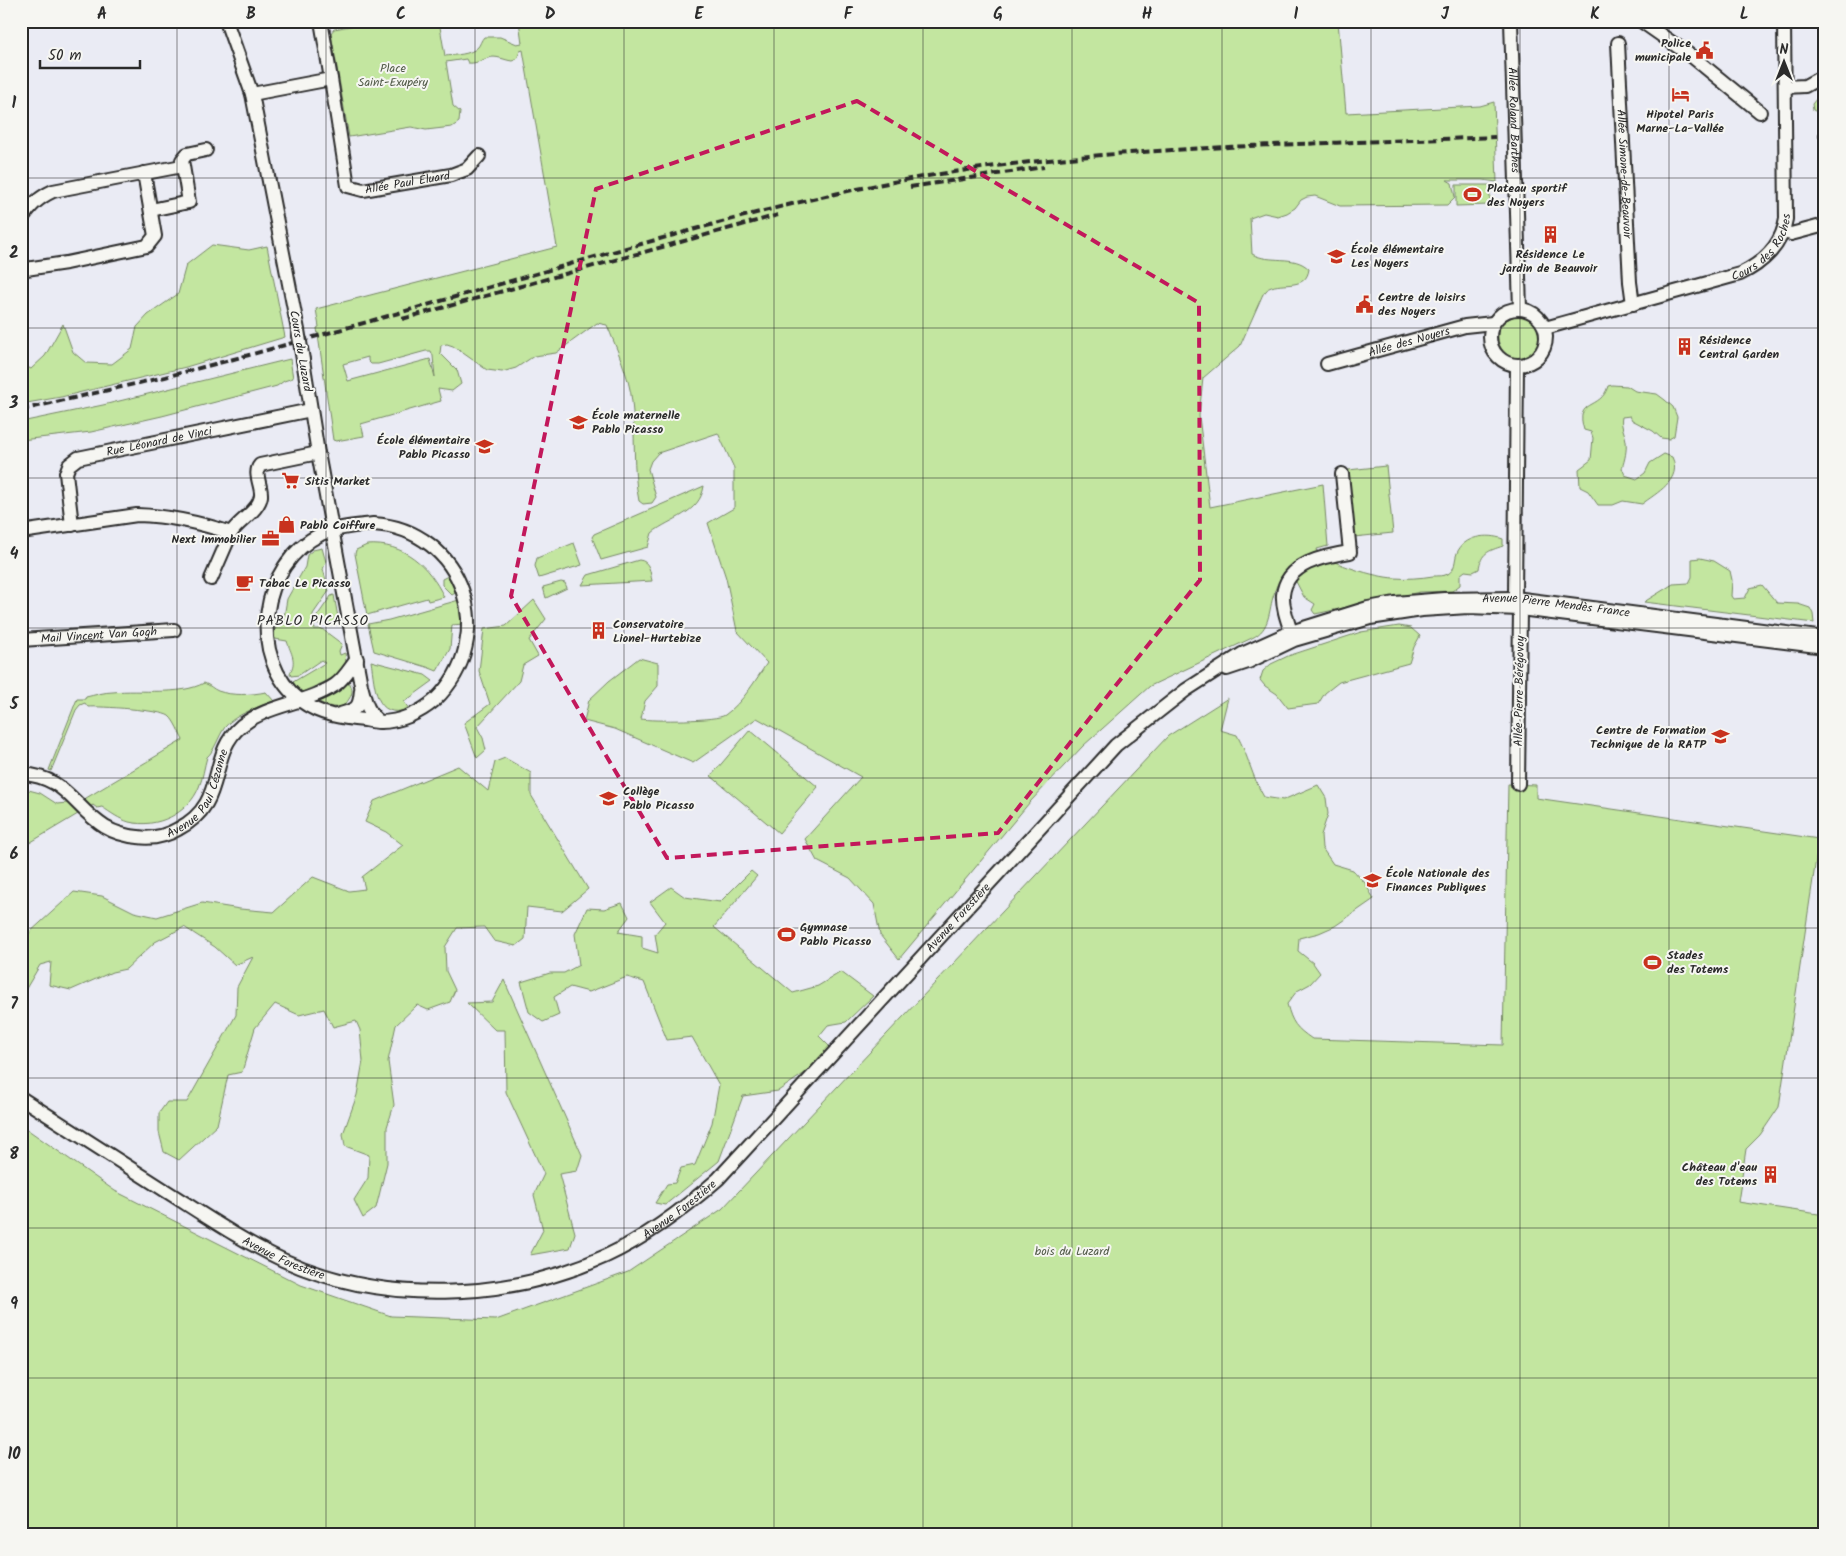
<svg xmlns="http://www.w3.org/2000/svg" width="1846" height="1556" viewBox="0 0 1846 1556" font-family="Kalam,sans-serif">
  <style>
    .green { fill: #c3e6a0; stroke: #786; fill-rule: evenodd }
    .lines { fill: none; stroke-linecap: round; stroke-linejoin: round }
    .minor-casing { stroke: #2b2b2b; stroke-width: 16 }
    .minor { stroke: #f6f6f2; stroke-width: 12 }
    .rail { stroke: #2b2b2b; stroke-width: 4; stroke-dasharray: 8 4; stroke-linecap: butt }
    .minor-bridge-casing { stroke: #2b2b2b; stroke-width: 16; stroke-linecap: butt }
    .minor-bridge { stroke: #f6f6f2; stroke-width: 12 }
    .marked { fill: none; stroke: #c2185b; stroke-width: 4; stroke-dasharray: 10 6; stroke-linejoin: round }
    .grid { fill: none; stroke: #2b2b2b; stroke-width: 1; stroke-opacity: 0.55 }
    .labels { text-anchor: middle; stroke-width: 4; stroke-linejoin: round; paint-order: stroke }
    .poi-label { font-size: 12px; font-weight: bold; fill: #2b2b2b; stroke: #f6f6f2; text-anchor: start }
    .park-label { font-size: 12px; fill: #515a48; stroke: #f6f6f2 }
    .street-label { font-size: 12px; fill: #2b2b2b; stroke: #f6f6f2 }
    .neighbourhood-label { font-size: 14px; letter-spacing: 1px; fill: #2b2b2b; stroke: #f6f6f2 }
    .neatline { fill: none; stroke: #2b2b2b; stroke-width: 2 }
    .grid-label { font-size: 16px; text-anchor: middle; font-weight: bold; fill: #2b2b2b }
  </style>
  <rect width="100%" height="100%" fill="#eaebf4"/>
  <filter id="ink" filterUnits="userSpaceOnUse"><feTurbulence type="fractalNoise" baseFrequency=".02" numOctaves="2"/><feDisplacementMap in="SourceGraphic" scale="10" xChannelSelector="R" yChannelSelector="G"/><feConvolveMatrix kernelMatrix="1 2 1 2 8 2 1 2 1" color-interpolation-filters="sRGB"/></filter>
  <g filter="url(#ink)">
    <!-- green -->
    <path class="green" d="M378 21H439L445 56C454 55 471 55 478 47 480 45 481 40 484 37H500L517 44 522 43 519 21H1338L1346 113 1480 106 1494 102 1497 182 1483 180H1447L1452 183 1455 197 1447 205 1340 206 1315 196 1307 197 1301 200 1295 208 1287 213 1278 216 1264 213 1250 218 1252 254C1270 264 1294 254 1309 269 1306 291 1283 281 1269 288 1268 288 1264 294 1263 294L1240 346 1203 378 1199 416 1210 507 1323 484 1328 546 1317 549 1318 553C1333 564 1375 577 1394 578 1406 579 1421 578 1433 576 1437 576 1444 576 1448 574 1456 569 1454 561 1457 553 1464 536 1487 533 1503 539V546C1488 551 1481 553 1479 569L1473 572 1465 571 1460 575V585L1452 591 1420 592 1315 614 1312 610 1315 604 1304 597 1290 570H1287C1281 577 1276 585 1274 594 1268 611 1271 629 1252 638L1150 686 1083 746 1030 802 899 959 880 935 874 904 850 878 817 861 805 839 861 777 757 718 693 763 615 729 584 721 589 700 609 681 639 658 658 663V686L645 701 641 719C653 721 717 721 725 715 743 702 755 681 767 663L737 631 726 578 708 523 734 508V468L718 433 658 453 651 461 648 469 656 497 652 503 643 504 639 501C632 468 636 434 632 402 630 378 616 347 607 325L597 323 556 353 534 356 516 368 502 372 487 370 453 346 447 344 441 345 440 353 457 370 461 384 452 391 438 389 441 401 361 424 364 436 336 441 333 440 317 328 319 327 316 309 557 247 523 50 520 51 517 59 512 61C504 60 496 55 488 58 481 60 476 64 468 63L466 59 446 62 453 106 460 112 459 122 452 127 426 130 411 127 349 137 331 33 334 29ZM426 351H431L433 356 435 377 430 359 348 381 343 364 368 357V361L371 364H378Z
      M1825 97V111L1817 112 1813 110 1812 104 1817 98Z
      M1456 185H1490V205L1456 206Z
      M212 245 249 250 267 246 285 337 186 367 61 397 21 404V364L31 369 45 356 63 324 73 352 86 363 112 364 132 349 137 327 148 315 178 294 186 265Z
      M1498 337a21 21 0 1 1 42 0a21 21 0 1 1-42 0Z
      M290 359 293 378 284 381 277 386 162 416 91 432 21 440V422L103 405Z
      M1612 385 1627 386 1635 391 1657 394 1665 400 1673 407 1677 417 1674 436 1669 439 1661 438 1653 431 1632 420 1630 416 1622 417C1620 425 1625 433 1626 441 1627 450 1625 459 1622 468L1625 475 1637 479 1645 473 1650 463 1664 454 1672 457C1683 480 1656 493 1642 504L1623 501 1613 505H1598L1588 491 1580 487 1579 469 1591 460 1593 438 1591 432 1584 430C1574 398 1601 411 1608 386Z
      M1386 466 1393 533 1354 537 1348 470Z
      M704 486C700 514 670 518 652 533L648 547 601 560 592 537 594 534Z
      M574 543 582 565 539 578 535 566 537 558Z
      M367 545C404 542 429 566 444 597L428 601 427 598 367 615 355 554 356 550Z
      M322 548 326 562 323 569 329 591 313 614V622L331 596 334 595 339 623 314 624V629H322L342 644 339 651 340 655 345 653 346 664 336 677 302 692 295 687 293 682 325 663 321 660 299 675 291 676 290 673C297 660 291 654 287 641L275 639 273 634 276 628 273 622 274 619 284 617 287 599 305 567 307 555 313 550Z
      M1700 558 1714 561 1730 571 1732 580 1731 596 1733 599 1745 598 1750 588 1762 585 1777 603 1798 604 1810 608 1813 614 1814 623 1644 602 1673 584 1689 583 1692 577V559Z
      M639 560C650 561 650 572 652 581L582 585 588 575Z
      M448 576H452L457 592 452 595 442 585V579Z
      M561 582 565 583 567 588 546 598 543 587Z
      M459 600 463 624 452 625 450 649 437 671 427 667 374 651 368 624 389 620Z
      M534 600 546 619 529 640 538 656 523 665 519 681 477 727 483 738 486 750 477 758 464 723 490 704 479 671 484 629 506 626Z
      M1399 626 1411 628 1420 636 1414 647 1409 663 1339 682 1325 693 1318 704 1288 708 1277 694 1265 686 1260 680 1263 671 1271 664 1288 656 1361 632Z
      M371 661 425 675 433 681 404 702 409 709C374 721 375 685 371 661Z
      M348 680C352 687 354 692 349 699 341 714 325 705 313 699L335 692Z
      M204 683C210 685 213 689 218 691 232 696 251 695 266 692L274 701C260 706 234 715 225 727 218 737 215 750 207 757 204 767 203 778 199 787 189 813 157 829 129 822 119 819 111 813 102 807L97 808 93 805 21 848V788L40 793 57 804 67 803 71 807 183 740C179 733 175 721 169 716 161 710 100 706 88 707L85 703 80 705 76 710 51 771 49 770 77 699H85L86 697C95 695 104 692 113 692 140 689 180 696 204 683Z
      M1228 698 1220 730 1237 735C1248 755 1252 777 1264 797L1283 800 1318 785 1326 798 1328 814 1321 835 1322 848 1333 864 1353 870 1365 883 1374 899 1335 926 1319 933 1299 938 1298 951 1313 963 1320 973 1310 984 1297 991 1287 1004C1292 1023 1296 1028 1312 1039L1503 1045 1508 784 1536 785V798L1819 839 1779 1107 1760 1135 1746 1149 1738 1202 1825 1215V1535H21V1125L115 1191 301 1285 391 1316 496 1320 628 1272 722 1209 1168 736Z
      M750 730 818 787 779 833 711 776Z
      M505 758 531 773V795L588 889 562 911 527 907 525 939 516 946 494 941 484 927 457 928 445 947 446 971 455 990 450 1002 428 1010 417 1005 396 1025 388 1061 394 1105 387 1127V1163L376 1208 363 1218 354 1200 368 1178 369 1155 345 1146 343 1134 357 1095 363 1061 360 1030 356 1021 333 1027 324 1009 299 1015 275 1004 255 1028 242 1072 228 1075 217 1125 179 1160 164 1152 159 1132V1113L167 1102H187L236 1015 237 987 253 957 235 965 215 947 184 927 155 942 126 969 112 972 71 990 49 985 51 962 40 965 24 992 21 991V967L29 933 74 892 102 896 134 912 157 917 202 903 240 909 274 912 313 877 349 891 365 889 362 877 403 845 386 832 365 822 374 801 458 766 488 791 495 762Z
      M751 871 757 876 714 927 793 993 818 986 841 972 873 996 846 1022 828 1025 819 1036 833 1050 814 1067 778 1091 743 1096 719 1161 665 1205 655 1203 667 1184 675 1183 681 1168 695 1165 712 1123 719 1085 692 1037 667 1040 644 982 627 977 589 992 570 987 554 997 559 1015 543 1022 529 1012 521 982 550 973H564L579 965 575 934 587 908 604 909 622 903 629 917 618 932 642 936V948L658 953 655 934 665 922 650 902 671 887 685 897 720 902Z
      M504 980 582 1155 577 1171 559 1174 575 1233 570 1248 530 1255 543 1230 534 1195 544 1174 506 1092 505 1030H495L467 1003 492 1002Z"/>
    <g class="lines">
      <defs>
        <g id="minor">
          <path d="M226 21 252 94 298 330"/>
          <path id="s1" d="M1511 21 1520 309"/>
          <path d="M1641 21 1694 58 1760 112"/>
          <path id="s2" d="M1618 43 1630 282 1633 304"/>
          <path id="s3" d="M331 79 348 186 363 190 451 175 467 169 479 156"/>
          <path d="M1785 87 1805 86 1825 75"/>
          <path d="M252 94 331 79 321 21"/>
          <path d="M151 210 189 202 182 160 187 154 206 150"/>
          <path d="M21 220C30 206 38 198 53 191L182 166"/>
          <path d="M1783 232 1791 234 1825 225"/>
          <path d="M21 267 26 269 66 263 147 246 155 236 144 173"/>
          <circle cx="1518" cy="337" r="28"/>
          <path id="s4" d="M1545 328 1740 274C1763 263 1782 245 1786 219L1784 21"/>
          <path d="M303 360 318 453 361 685C365 700 367 713 380 722"/>
          <path id="s5" d="M1327 364 1465 326 1493 323"/>
          <path d="M1517 365 1515 598 1520 609 1518 784"/>
          <path d="M373 524C464 529 500 638 435 700 420 713 400 722 380 722 375 722 370 721 365 720 342 718 320 715 301 701 246 658 260 564 321 534 337 527 356 526 373 524Z"/>
          <path id="s6" d="M72 525 66 473 69 465 78 458 311 410"/>
          <path d="M21 532 137 515C169 516 201 523 231 533 238 521 259 511 261 496 262 486 253 473 260 465L318 453"/>
          <path d="M211 579 231 533"/>
          <path d="M1293 638C1289 625 1282 608 1283 595 1286 563 1324 556 1350 552L1342 474"/>
          <path id="s7" d="M21 640 174 630"/>
          <path d="M1227 669 1248 662 1294 640 1370 618 1422 610 1468 607 1520 609 1825 647"/>
          <path d="M337 715C356 709 359 711 361 690"/>
          <path id="s8" d="M21 774C66 776 73 807 105 827 115 833 127 836 138 837 152 839 166 836 178 829 229 803 206 756 241 726 268 704 306 704 335 685 344 679 350 668 357 659"/>
          <path id="s9" d="M21 1098C70 1129 118 1160 166 1191 204 1215 242 1241 283 1260 382 1305 508 1301 606 1256 647 1237 684 1209 718 1179L1116 745 1186 690 1242 654 1291 632 1368 608 1395 603 1444 599 1515 598 1825 638"/>
        </g>
      </defs>
      <!-- minor casing -->
      <use href="#minor" class="minor-casing"/>
      <!-- minor -->
      <use href="#minor" class="minor"/>
      <!-- rail -->
      <path class="rail" d="M1818 127H1825
        M1818 135H1825
        M910 187 1044 167
        M402 319 778 215
        M21 410 165 377 249 355C376 320 503 283 630 247 729 220 827 192 928 176 1116 145 1306 145 1495 137"/>
      <defs>
        <path id="minor-bridge" d="M298 330 303 360"/>
      </defs>
      <!-- minor-bridge casing -->
      <use href="#minor-bridge" class="minor-bridge-casing"/>
      <!-- minor-bridge -->
      <use href="#minor-bridge" class="minor-bridge"/>
    </g>
  </g>
  <!-- marked area -->
  <path class="marked" d="M857 101 1199 303 1200 580 998 833 667 858 511 596 596 189Z"/>
  <!-- grid -->
  <path class="grid" d="M177 21V1535M326 21V1535M475 21V1535M624 21V1535M774 21V1535M923 21V1535M1072 21V1535M1222 21V1535M1371 21V1535M1520 21V1535M1669 21V1535M21 178H1825M21 328H1825M21 478H1825M21 628H1825M21 778H1825M21 928H1825M21 1078H1825M21 1228H1825M21 1378H1825"/>
  <!-- icons -->
  <defs>
    <symbol id="civic-bare" viewBox="-9 -9 18 18"><path d="M-.6-6.5H3V-4.5H.6V-3L4-1V1h2V6H-6V1h2V-1L-.6-3ZM-1.2 2.5V6h2.4V2.5Z" fill="#c8321e" stroke="#f6f6f2" stroke-width="2.5" paint-order="stroke"/></symbol>
    <symbol id="hotel-bare" viewBox="-9 -9 18 18"><path d="M-6-4.5h1.5V1H6V5H4.5V3h-9V5H-6ZM-4 0a1.8 1.8 0 1 1 3.6 0ZM.5 0V-2.5h3Q6-2.5 6 0Z" fill="#c8321e" stroke="#f6f6f2" stroke-width="2.5" paint-order="stroke"/></symbol>
    <symbol id="stadium-bare" viewBox="-9 -9 18 18"><path d="M0-5a6.5 5 0 1 0 0 10a6.5 5 0 1 0 0-10ZM-3.5-1.8h7v3.6h-7Z" fill="#c8321e" stroke="#f6f6f2" stroke-width="2.5" paint-order="stroke"/></symbol>
    <symbol id="building-bare" viewBox="-9 -9 18 18"><path d="M-4-6H4V6H1V3H-1V6H-4ZM-2.5-4.3h1.7v1.8h-1.7ZM.8-4.3h1.7v1.8H.8ZM-2.5-1h1.7V.8h-1.7ZM.8-1h1.7V.8H.8Z" fill="#c8321e" stroke="#f6f6f2" stroke-width="2.5" paint-order="stroke"/></symbol>
    <symbol id="school-bare" viewBox="-9 -9 18 18"><path d="M0-5L7-2L0 1L-7-2ZM-4 1L0 2.5L4 1V4Q0 6-4 4Z" fill="#c8321e" stroke="#f6f6f2" stroke-width="2.5" paint-order="stroke"/></symbol>
    <symbol id="supermarket-bare" viewBox="-9 -9 18 18"><path d="M-6-5.5h2.5l.6 2H6L4.5 2H-2.5L-4.4-4H-6ZM-1.5 3.2a1.3 1.3 0 1 0 .1 0ZM3 3.2a1.3 1.3 0 1 0 .1 0Z" fill="#c8321e" stroke="#f6f6f2" stroke-width="2.5" paint-order="stroke"/></symbol>
    <symbol id="shop-bare" viewBox="-9 -9 18 18"><path d="M-5-2.5h2.3a2.7 3.5 0 0 1 5.4 0H5L5.5 6h-11ZM-1.5-2.5h3a1.5 2.3 0 0 0-3 0Z" fill="#c8321e" stroke="#f6f6f2" stroke-width="2.5" paint-order="stroke"/></symbol>
    <symbol id="office-bare" viewBox="-9 -9 18 18"><path d="M-6-3h4V-5.5h4V-3h4V5H-6ZM-1-4.5V-3h2v-1.5ZM-6 0V1H6V0Z" fill="#c8321e" stroke="#f6f6f2" stroke-width="2.5" paint-order="stroke"/></symbol>
    <symbol id="cafe-bare" viewBox="-9 -9 18 18"><path d="M-5.5-4.5H6V0H3Q3 3.5 0 3.5H-2.5Q-5.5 3.5-5.5 0ZM3-3.2v2h1.7v-2ZM-6 4.5H4V6H-6Z" fill="#c8321e" stroke="#f6f6f2" stroke-width="2.5" paint-order="stroke"/></symbol>
    <symbol id="university-bare" viewBox="-9 -9 18 18"><path d="M0-5L7-2L0 1L-7-2ZM-4 1L0 2.5L4 1V4Q0 6-4 4Z" fill="#c8321e" stroke="#f6f6f2" stroke-width="2.5" paint-order="stroke"/></symbol>
  </defs>
  <g fill-rule="evenodd">
    <use href="#civic-bare" x="1692" y="38" width="25" height="25"/>
    <use href="#hotel-bare" x="1668" y="82" width="25" height="25"/>
    <use href="#stadium-bare" x="1460" y="182" width="25" height="25"/>
    <use href="#building-bare" x="1538" y="222" width="25" height="25"/>
    <use href="#school-bare" x="1324" y="244" width="25" height="25"/>
    <use href="#civic-bare" x="1352" y="292" width="25" height="25"/>
    <use href="#building-bare" x="1672" y="334" width="25" height="25"/>
    <use href="#school-bare" x="566" y="410" width="25" height="25"/>
    <use href="#school-bare" x="472" y="434" width="25" height="25"/>
    <use href="#supermarket-bare" x="278" y="468" width="25" height="25"/>
    <use href="#shop-bare" x="274" y="512" width="25" height="25"/>
    <use href="#office-bare" x="258" y="526" width="25" height="25"/>
    <use href="#cafe-bare" x="232" y="570" width="25" height="25"/>
    <use href="#building-bare" x="586" y="618" width="25" height="25"/>
    <use href="#university-bare" x="1708" y="724" width="25" height="25"/>
    <use href="#school-bare" x="596" y="786" width="25" height="25"/>
    <use href="#university-bare" x="1360" y="868" width="25" height="25"/>
    <use href="#stadium-bare" x="774" y="922" width="25" height="25"/>
    <use href="#stadium-bare" x="1640" y="950" width="25" height="25"/>
    <use href="#building-bare" x="1758" y="1162" width="25" height="25"/>
  </g>
  <g class="labels">
    <!-- poi labels -->
    <g class="poi-label">
      <text x="1691" y="47" text-anchor="end">Police<tspan x="1691" dy="14">municipale</tspan></text>
      <text x="1680" y="118" text-anchor="middle">Hipotel Paris<tspan x="1680" dy="14">Marne-La-Vallée</tspan></text>
      <text x="1487" y="192">Plateau sportif<tspan x="1487" dy="14">des Noyers</tspan></text>
      <text x="1351" y="253">École élémentaire<tspan x="1351" dy="14">Les Noyers</tspan></text>
      <text x="1550" y="258" text-anchor="middle">Résidence Le<tspan x="1550" dy="14">jardin de Beauvoir</tspan></text>
      <text x="1378" y="301">Centre de loisirs<tspan x="1378" dy="14">des Noyers</tspan></text>
      <text x="1699" y="344">Résidence<tspan x="1699" dy="14">Central Garden</tspan></text>
      <text x="592" y="419">École maternelle<tspan x="592" dy="14">Pablo Picasso</tspan></text>
      <text x="470" y="444" text-anchor="end">École élémentaire<tspan x="470" dy="14">Pablo Picasso</tspan></text>
      <text x="305" y="485">Sitis Market</text>
      <text x="300" y="529">Pablo Coiffure</text>
      <text x="256" y="543" text-anchor="end">Next Immobilier</text>
      <text x="259" y="587">Tabac Le Picasso</text>
      <text x="613" y="628">Conservatoire<tspan x="613" dy="14">Lionel-Hurtebize</tspan></text>
      <text x="1706" y="734" text-anchor="end">Centre de Formation<tspan x="1706" dy="14">Technique de la RATP</tspan></text>
      <text x="623" y="795">Collège<tspan x="623" dy="14">Pablo Picasso</tspan></text>
      <text x="1386" y="877">École Nationale des<tspan x="1386" dy="14">Finances Publiques</tspan></text>
      <text x="800" y="931">Gymnase<tspan x="800" dy="14">Pablo Picasso</tspan></text>
      <text x="1667" y="959">Stades<tspan x="1667" dy="14">des Totems</tspan></text>
      <text x="1757" y="1171" text-anchor="end">Château d'eau<tspan x="1757" dy="14">des Totems</tspan></text>
    </g>
    <!-- park labels -->
    <g class="park-label">
      <text x="393" y="72">Place<tspan x="393" dy="14">Saint-Exupéry</tspan></text>
      <text x="1072" y="1255">bois du Luzard</text>
    </g>
    <!-- street labels -->
    <g class="street-label">
      <text dy="4" stroke="none"><textPath href="#s1" startOffset="99">Allée Roland Barthes</textPath></text>
      <text dy="4" stroke="none"><textPath href="#s2" startOffset="131">Allée Simone-de-Beauvoir</textPath></text>
      <text dy="4" stroke="none"><textPath href="#s3" startOffset="169">Allée Paul Éluard</textPath></text>
      <text dy="4" stroke="none"><textPath href="#s4" startOffset="238">Cours des Roches</textPath></text>
      <text dy="4" stroke="none"><textPath href="#s5" startOffset="85">Allée des Noyers</textPath></text>
      <text transform="translate(301 351) rotate(80)" y="4">Cours du Luzard</text>
      <text dy="4" stroke="none"><textPath href="#s6" startOffset="155">Rue Léonard de Vinci</textPath></text>
      <text dy="4" stroke="none"><textPath href="#s9" startOffset="1845">Avenue Pierre Mendès France</textPath></text>
      <text dy="4" stroke="none"><textPath href="#s7" startOffset="78">Mail Vincent Van Gogh</textPath></text>
      <text transform="translate(1519 691) rotate(-89)" y="4">Allée Pierre Bérégovoy</text>
      <text dy="4" stroke="none"><textPath href="#s8" startOffset="220">Avenue Paul Cézanne</textPath></text>
      <text dy="4" stroke="none"><textPath href="#s9" startOffset="1132">Avenue Forestière</textPath></text>
      <text dy="4" stroke="none"><textPath href="#s9" startOffset="728">Avenue Forestière</textPath></text>
      <text dy="4" stroke="none"><textPath href="#s9" startOffset="308">Avenue Forestière</textPath></text>
    </g>
    <!-- neighbourhood labels -->
    <g class="neighbourhood-label">
      <text x="313" y="625">PABLO PICASSO</text>
    </g>
  </g>
  <!-- margin -->
  <rect width="1846" height="1556" fill="none" stroke="#f6f6f2" stroke-width="55"/>
  <!-- north arrow -->
  <g transform="translate(1784 62)" stroke="#f6f6f2" stroke-width="4" paint-order="stroke">
  <path d="M0-4L9 19L0 12L-9 19Z" fill="#2b2b2b"/>
  <text y="-8" font-size="14" font-weight="bold" text-anchor="middle" fill="#2b2b2b">N</text>
  </g>
  <!-- scale -->
  <path d="M40 60v8h100v-8" fill="none" stroke="#2b2b2b" stroke-width="2.5"/>
  <text x="48" y="60" font-size="15" fill="#2b2b2b" stroke="#f6f6f2" stroke-width="4" paint-order="stroke">50 m</text>
  <rect x="28" y="28" width="1790" height="1500" class="neatline"/>
  <g class="grid-label">
    <text x="102" y="19">A</text>
    <text x="251" y="19">B</text>
    <text x="401" y="19">C</text>
    <text x="550" y="19">D</text>
    <text x="699" y="19">E</text>
    <text x="848" y="19">F</text>
    <text x="998" y="19">G</text>
    <text x="1147" y="19">H</text>
    <text x="1296" y="19">I</text>
    <text x="1445" y="19">J</text>
    <text x="1595" y="19">K</text>
    <text x="1744" y="19">L</text>
    <text x="14" y="108">1</text>
    <text x="14" y="258">2</text>
    <text x="14" y="408">3</text>
    <text x="14" y="559">4</text>
    <text x="14" y="709">5</text>
    <text x="14" y="859">6</text>
    <text x="14" y="1009">7</text>
    <text x="14" y="1159">8</text>
    <text x="14" y="1309">9</text>
    <text x="14" y="1459">10</text>
  </g>
</svg>
